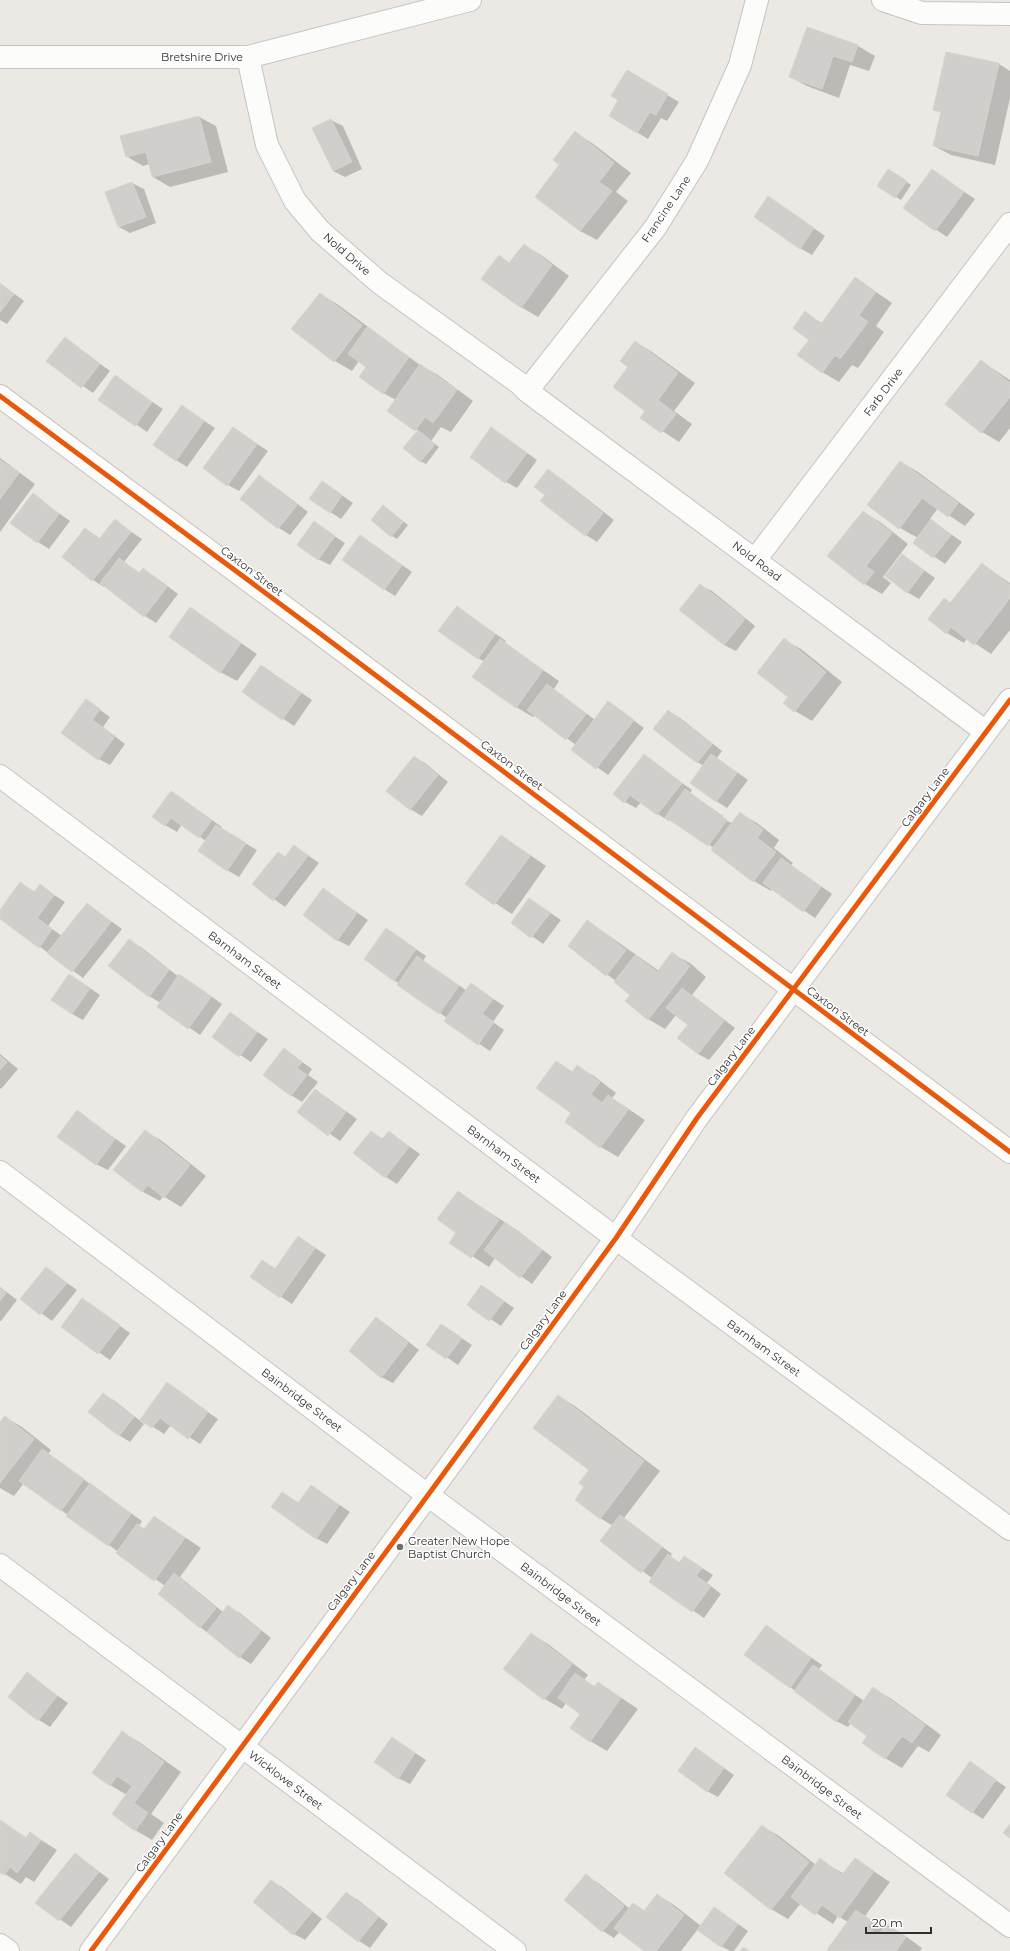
<svg xmlns="http://www.w3.org/2000/svg" width="1010" height="1951" viewBox="0 0 1010 1951" font-family="Montserrat,sans-serif">
  <style>
    .shadow { fill: #0003 }
    .building { fill: #d1cecb; stroke: #d7d4d0 }
    .lines { fill: none; stroke-linecap: round; stroke-linejoin: round }
    .minor-casing { stroke: #c5c4c5; stroke-width: 24 }
    .minor { stroke: #fcfcfb; stroke-width: 22 }
    .cycleway-casing { stroke: #fff; stroke-width: 8 }
    .cycleway { stroke: #e8590c; stroke-width: 5 }
    .poi-dot { fill: #706f6e; stroke: #fff; stroke-width: 1.5 }
    .labels { text-anchor: middle; stroke-width: 3; stroke-linejoin: round; paint-order: stroke }
    .street-label { font-size: 11px; fill: #2e2e2e; stroke: #fff }
    .poi-label { font-size: 11px; fill: #2e2e2e; stroke: #fff; text-anchor: start }
  </style>
  <rect width="100%" height="100%" fill="#ece8e4"/>
  <!-- shadow -->
  <path class="shadow" d="M807 29 858 46 875 56 869 71 850 65 839 98 807 86 790 77Z
    M999 64 1010 71V98L995 165 951 155 934 146 942 113 934 109Z
    M627 71 679 102 667 121 661 118 648 139 610 116 620 100Z
    M199 117 216 126 228 172 170 187 153 177 150 164 143 166 126 156Z
    M331 120 343 126 362 169 345 177 333 171Z
    M575 133 592 143 631 173 616 192 628 201 597 240 580 231 536 196 561 165Z
    M932 170 975 199 947 237 904 208Z
    M894 173 911 185 901 200 896 197Z
    M132 183 144 189 156 223 130 233 119 227 106 193Z
    M779 204 825 236 812 255 800 248Z
    M524 245 541 255 569 276 538 317 521 307 499 256 510 263Z
    M856 278 892 303 876 326 884 332 858 368 852 365 839 382 822 372 810 340 805 313 822 323Z
    M0 283 24 301 7 324 0 320Z
    M320 294 337 304 420 365 438 375 473 401 451 432 441 427 431 441 439 447 426 464 420 461 418 431 396 400 383 393 368 367 359 361 352 371 335 361 293 329Z
    M65 338 110 371 93 393 48 361Z
    M636 342 652 352 695 383 674 411 692 424 679 442 641 417 646 411 629 366Z
    M981 361 1010 380V428L999 442 982 432Z
    M115 377 163 409 147 432 99 399Z
    M182 406 215 428 187 467 176 460Z
    M233 428 268 451 239 491 228 485Z
    M492 428 537 460 517 488 506 482Z
    M0 458 35 484 0 532Z
    M901 462 918 472 975 514 965 526 938 508 930 519 962 542 945 564 914 543 918 538 900 528Z
    M548 471 559 477 614 520 597 542 586 535 542 501 546 495Z
    M259 476 270 483 308 512 290 535 279 528 241 499Z
    M333 489 353 503 341 519 330 512Z
    M33 495 70 521 49 549 38 542Z
    M384 506 408 525 397 539 392 536Z
    M863 512 880 522 908 544 883 577 891 583 882 594 865 584 829 556Z
    M115 521 142 539 124 562 140 573 143 570 154 576 178 594 156 623 145 616 105 586 104 587 93 580 63 557 85 529 101 539Z
    M315 523 345 543 330 565 318 559Z
    M360 536 412 572 395 596 384 589Z
    M903 555 935 578 919 599 907 592Z
    M982 564 1010 583V630L991 654 967 638 964 643 947 633 929 619 944 599 951 603Z
    M700 585 712 591 755 626 736 651 724 645 681 610Z
    M457 607 506 641 504 643 559 681 554 689 595 720 609 702 644 728 608 775 572 749 576 745 535 715 533 717 516 707 474 677 485 662 478 658Z
    M191 609 257 654 237 681 220 672Z
    M784 640 801 649 842 682 812 721 795 711Z
    M262 666 312 700 294 726 244 692Z
    M86 700 110 717 103 727 125 744 110 765 99 759Z
    M668 711 680 718 722 751 717 758 748 780 727 808 716 801 704 766 697 762Z
    M644 756 692 790 690 793 723 816 722 818 733 824 741 814 757 823 779 840 774 848 793 863 791 865 832 894 815 918 772 889 771 891 754 881 712 850 714 848 670 819 669 821 658 814 641 802 636 808 625 802Z
    M414 757 425 763 448 782 422 816 410 809Z
    M171 792 222 827 221 829 257 850 239 877 227 870 206 841 182 824 177 832 165 825Z
    M502 836 546 866 512 914 467 884Z
    M295 846 319 863 285 907 253 884 278 853 286 857Z
    M20 883 35 892 40 886 65 902 48 926 62 936 87 904 122 929 83 978 0 918V911Z
    M323 889 368 920 349 946 337 940Z
    M530 899 561 920 543 944 512 922Z
    M588 921 659 971 673 954 690 963 706 977 692 995 735 1028 709 1060 698 1054 689 1025 676 1015 665 1029 648 1019 631 995 616 981 569 946Z
    M386 929 426 956 423 961 466 990 471 984 504 1006 493 1022 504 1030 490 1051 445 1021 447 1018 394 980Z
    M129 941 141 947 179 977 191 982 222 1004 200 1035 158 1006 161 1003 149 996Z
    M81 982 100 995 83 1020 72 1014Z
    M230 1014 268 1039 251 1062 213 1037Z
    M284 1049 312 1069 308 1075 318 1082 302 1102 291 1095Z
    M0 1054 18 1069 1 1089 0 1088Z
    M556 1062 573 1072 577 1067 594 1076 616 1093 612 1098 645 1120 618 1157 601 1147 566 1122 572 1113Z
    M316 1090 357 1119 340 1141 299 1112Z
    M77 1112 126 1146 108 1170 96 1164Z
    M145 1131 162 1141 206 1176 181 1207 163 1196 160 1201 143 1192 115 1170Z
    M371 1132 383 1139 389 1132 420 1154 397 1184 386 1177Z
    M458 1192 517 1230 552 1257 532 1284 495 1258 489 1267 451 1242 457 1233Z
    M298 1237 326 1255 292 1304 251 1277 263 1261 276 1269Z
    M46 1268 77 1290 52 1321 22 1299Z
    M482 1286 514 1308 501 1326 468 1304Z
    M0 1287 17 1300 1 1321H0Z
    M82 1299 130 1333 110 1360 62 1327Z
    M376 1319 387 1325 419 1350 393 1383 381 1377Z
    M442 1325 472 1345 458 1365 428 1344Z
    M167 1384 218 1419 200 1444 171 1425 164 1434 141 1419Z
    M103 1394 115 1401 144 1424 130 1442 119 1435Z
    M558 1396 575 1406 660 1471 624 1518 672 1554 670 1557 681 1563 685 1557 713 1575 707 1583 721 1594 704 1618 650 1581 652 1578 602 1541 613 1526 600 1518 586 1487 590 1470Z
    M5 1417 22 1427 51 1450 48 1454 142 1521 139 1526 145 1530 155 1517 201 1548 180 1577 224 1613 228 1607 240 1613 271 1638 251 1664 240 1657 200 1627 165 1586 24 1483 14 1496 0 1488V1424Z
    M282 1493 299 1503 322 1493 350 1512 327 1544 316 1538Z
    M766 1626 822 1665 819 1669 864 1701 874 1689 890 1698 941 1735 929 1752 918 1746 902 1768 885 1758 868 1736 851 1723 848 1727 836 1721 790 1687Z
    M531 1634 548 1644 588 1675 584 1680 596 1687 599 1683 638 1709 607 1751 590 1741 581 1714 566 1703 562 1709 545 1699 505 1668Z
    M27 1674 68 1703 50 1727 39 1720Z
    M122 1732 139 1742 181 1772 151 1814 164 1823 152 1840 135 1830 127 1795 110 1785Z
    M392 1738 426 1760 410 1784 398 1778Z
    M695 1748 734 1775 718 1797 707 1791Z
    M970 1763 1006 1787 983 1819 972 1812Z
    M0 1820 27 1838 30 1833 57 1850 34 1882 26 1877 21 1884 0 1871Z
    M762 1826 779 1836 816 1865 820 1860 844 1874 855 1859 890 1882 865 1916 885 1929 887 1925 904 1935 922 1948 920 1951H830L848 1922 838 1916 833 1924 801 1903 788 1919 771 1909Z
    M75 1854 109 1879 71 1927 37 1903Z
    M586 1876 597 1882 630 1909 634 1904 645 1911 658 1895 674 1905 701 1926 715 1908 748 1931 734 1951H730L721 1946 698 1929 681 1951H646L620 1931 614 1938 603 1931 565 1900Z
    M271 1881 282 1887 322 1919 305 1940 294 1934Z
    M346 1893 358 1900 388 1924 370 1948 359 1941Z"/>
  <!-- building -->
  <path class="building" d="M807 27 858 45 852 62 833 56 822 89 789 77Z
    M946 52 999 63 978 156 933 146 941 112 933 110Z
    M627 70 668 94 656 115 650 112 637 133 609 116 618 100 611 96Z
    M199 116 211 162 152 177 146 152 126 157 120 136Z
    M331 119 352 162 333 171 312 128Z
    M575 131 614 163 599 182 612 191 580 231 535 197 559 165 553 160Z
    M888 169 907 181 895 198 877 186Z
    M932 169 964 192 935 231 903 208Z
    M132 182 146 217 118 227 105 192Z
    M768 196 814 228 800 249 754 217Z
    M524 244 552 265 521 308 481 279 499 255 509 263Z
    M855 277 876 292 859 315 868 322 840 359 835 355 822 373 797 355 809 340 793 328 805 311 821 324Z
    M0 284 14 294 0 312Z
    M320 293 362 325 334 362 291 329Z
    M367 327 409 357 383 394 359 377 366 367 348 354Z
    M65 337 100 364 81 388 46 361Z
    M635 341 678 373 658 400 676 414 661 433 640 418 645 411 613 387 628 367 620 361Z
    M981 360 1010 383V397L981 433 945 404Z
    M420 364 457 390 433 423 425 417 415 431 387 411Z
    M115 375 152 402 135 426 98 400Z
    M182 405 204 421 176 461 153 445Z
    M233 427 257 444 227 486 203 468Z
    M491 427 527 453 505 483 470 457Z
    M418 430 435 444 420 462 403 448Z
    M0 460 19 473 0 499Z
    M900 461 958 503 948 517 922 498 899 529 867 505Z
    M548 469 603 513 585 536 540 501 545 495 534 487Z
    M259 475 297 505 278 529 240 499Z
    M322 481 342 495 330 513 309 499Z
    M33 493 59 514 37 543 10 523Z
    M383 505 403 522 391 537 371 520Z
    M863 511 892 533 866 566 874 572 864 585 827 556Z
    M115 519 131 532 92 581 62 557 85 528 99 539Z
    M931 519 951 535 933 558 913 543Z
    M314 521 335 536 318 560 297 545Z
    M360 535 402 565 384 590 342 560Z
    M902 554 924 571 907 593 885 576Z
    M119 558 139 573 143 568 167 587 144 617 100 583Z
    M982 563 1010 585V598L974 645 951 627 946 634 928 619 944 598 950 603Z
    M700 584 745 619 724 645 679 610Z
    M457 606 495 634 478 659 438 631Z
    M190 607 241 643 220 673 169 637Z
    M784 638 826 672 794 712 783 703 788 697 757 673Z
    M500 639 543 670 516 708 472 677Z
    M261 665 301 693 282 720 242 692Z
    M547 684 586 714 566 740 527 710Z
    M86 699 100 709 92 720 115 736 98 760 61 733Z
    M608 701 634 720 596 769 571 750Z
    M668 710 712 744 697 763 653 729Z
    M644 754 682 783 657 815 630 795 624 803 613 794Z
    M711 754 737 773 716 802 690 783Z
    M414 756 438 775 410 810 386 791Z
    M685 789 727 820 708 846 665 817Z
    M171 791 212 820 199 838 171 818 165 826 152 817Z
    M740 812 763 830 757 838 776 852 753 882 711 850Z
    M216 825 246 843 227 871 198 851Z
    M501 835 530 856 494 905 465 884Z
    M294 845 308 856 273 901 252 884 278 852 285 857Z
    M781 858 821 887 803 912 763 883Z
    M20 882 34 892 40 884 54 895 37 918 52 929 39 948 0 919V910Z
    M323 888 357 913 337 941 303 915Z
    M529 898 550 913 531 938 511 923Z
    M87 903 111 922 72 972 47 953Z
    M587 920 626 950 606 976 568 946Z
    M386 928 416 949 394 981 364 959Z
    M129 939 169 970 149 997 108 966Z
    M672 952 690 966 648 1020 625 1001 630 995 614 982 635 955 657 972Z
    M417 956 459 986 439 1014 397 985Z
    M69 974 90 988 72 1014 51 1000Z
    M179 974 211 997 188 1029 157 1007Z
    M471 983 493 999 482 1014 494 1022 478 1045 444 1021Z
    M682 988 724 1021 698 1054 677 1038 688 1025 666 1008Z
    M230 1012 257 1032 239 1057 212 1037Z
    M284 1048 302 1062 297 1068 307 1075 291 1096 263 1075Z
    M0 1056 7 1062 0 1070Z
    M556 1061 572 1072 577 1065 600 1082 591 1094 602 1103 608 1095 628 1110 600 1148 565 1122 571 1113 536 1088Z
    M315 1089 346 1112 328 1136 297 1112Z
    M77 1110 115 1139 96 1165 57 1137Z
    M145 1130 190 1165 164 1198 148 1185 142 1192 113 1170Z
    M371 1131 382 1139 389 1131 409 1147 385 1178 353 1153Z
    M458 1191 499 1220 471 1258 449 1243 456 1233 437 1219Z
    M505 1222 542 1250 520 1278 484 1250Z
    M298 1236 315 1248 280 1298 250 1277 262 1260 275 1269Z
    M46 1267 67 1283 40 1315 20 1299Z
    M481 1285 504 1301 489 1321 467 1305Z
    M0 1288 6 1293 0 1301Z
    M82 1298 120 1325 98 1354 61 1327Z
    M376 1317 408 1343 381 1378 349 1351Z
    M441 1324 462 1338 446 1359 426 1345Z
    M167 1382 208 1412 188 1439 160 1418 152 1428 140 1420Z
    M103 1393 134 1417 119 1436 88 1412Z
    M558 1395 644 1461 600 1519 575 1500 584 1487 579 1483 589 1470 533 1428Z
    M5 1416 34 1439 0 1483V1422Z
    M42 1449 84 1479 61 1511 19 1481Z
    M90 1483 131 1514 108 1546 66 1516Z
    M311 1485 339 1505 316 1539 271 1507 282 1492 298 1503Z
    M620 1515 662 1547 641 1573 600 1541Z
    M154 1516 185 1538 154 1581 116 1553 137 1524 144 1529Z
    M668 1554 679 1563 684 1556 702 1568 696 1576 711 1586 692 1612 649 1582Z
    M174 1573 216 1608 200 1628 158 1594Z
    M228 1605 261 1631 239 1658 207 1632Z
    M766 1625 811 1658 790 1688 744 1655Z
    M531 1633 572 1664 544 1700 503 1669Z
    M813 1665 855 1695 836 1722 794 1691Z
    M27 1672 57 1696 38 1721 8 1697Z
    M575 1673 594 1687 598 1682 621 1698 590 1742 570 1728 580 1714 558 1698Z
    M873 1687 925 1725 912 1743 902 1736 885 1759 862 1743 867 1736 848 1722Z
    M122 1731 164 1762 134 1803 148 1813 135 1831 112 1814 132 1786 117 1776 110 1786 92 1773Z
    M392 1737 415 1753 398 1779 374 1762Z
    M695 1747 724 1768 707 1792 678 1771Z
    M970 1761 996 1780 972 1813 946 1795Z
    M0 1820 26 1838 30 1832 41 1840 17 1873 10 1867 4 1875 0 1873Z
    M1010 1824V1838L1003 1833Z
    M762 1825 809 1862 771 1910 724 1873Z
    M75 1853 99 1872 59 1921 35 1903Z
    M820 1858 842 1875 855 1858 874 1871 840 1918 822 1905 815 1915 791 1897Z
    M586 1874 624 1906 602 1932 564 1900Z
    M271 1880 312 1912 293 1935 253 1902Z
    M346 1892 378 1917 358 1942 326 1917Z
    M657 1894 684 1915 656 1951H644L614 1928 633 1903 644 1911Z
    M714 1907 738 1924 721 1947 697 1930Z
    M856 1910 872 1921 867 1927 878 1935 887 1924 906 1937 896 1951H829L827 1950Z
    M743 1947 749 1951H740Z"/>
  <g class="lines">
    <defs>
      <path id="minor" d="M883 0 922 13 1010 14
        M0 57H248L470 0
        M248 57 267 145 295 201 320 231 380 283 519 383 527 391 986 732
        M527 391 655 228 697 161 740 65 757 0
        M0 396 318 632 1010 1152
        M755 560 1010 224
        M0 776 637 1254 1010 1529
        M0 1172 406 1479 1010 1926
        M0 1565 515 1951
        M0 1945 8 1951
        M91 1951 428 1495 616 1238 697 1118 1010 700"/>
    </defs>
    <!-- minor casing -->
    <use href="#minor" class="minor-casing"/>
    <!-- minor -->
    <use href="#minor" class="minor"/>
    <defs>
      <path id="cycleway" d="M0 396 318 632 1010 1152
        M91 1951 428 1495 616 1238 697 1118 1010 700"/>
    </defs>
    <!-- cycleway casing -->
    <use href="#cycleway" class="cycleway-casing"/>
    <!-- cycleway -->
    <use href="#cycleway" class="cycleway"/>
  </g>
  <!-- markers -->
  <circle class="poi-dot" cx="400" cy="1547" r="4"/>
  <g class="labels">
    <!-- street labels -->
    <g class="street-label">
      <text x="202" y="61">Bretshire Drive</text>
      <text transform="translate(666 209) rotate(-56)" y="4">Francine Lane</text>
      <text transform="translate(347 254) rotate(41)" y="4">Nold Drive</text>
      <text transform="translate(883 392) rotate(-53)" y="4">Farb Drive</text>
      <text transform="translate(757 561) rotate(37)" y="4">Nold Road</text>
      <text transform="translate(252 571) rotate(37)" y="4">Caxton Street</text>
      <text transform="translate(512 765) rotate(37)" y="4">Caxton Street</text>
      <text transform="translate(925 797) rotate(-53)" y="4">Calgary Lane</text>
      <text transform="translate(245 960) rotate(37)" y="4">Barnham Street</text>
      <text transform="translate(838 1011) rotate(37)" y="4">Caxton Street</text>
      <text transform="translate(731 1056) rotate(-53)" y="4">Calgary Lane</text>
      <text transform="translate(504 1154) rotate(37)" y="4">Barnham Street</text>
      <text transform="translate(543 1320) rotate(-54)" y="4">Calgary Lane</text>
      <text transform="translate(764 1348) rotate(36)" y="4">Barnham Street</text>
      <text transform="translate(302 1400) rotate(37)" y="4">Bainbridge Street</text>
      <text transform="translate(351 1581) rotate(-53)" y="4">Calgary Lane</text>
      <text transform="translate(561 1594) rotate(37)" y="4">Bainbridge Street</text>
      <text transform="translate(286 1780) rotate(37)" y="4">Wicklowe Street</text>
      <text transform="translate(822 1787) rotate(37)" y="4">Bainbridge Street</text>
      <text transform="translate(159 1842) rotate(-54)" y="4">Calgary Lane</text>
    </g>
    <!-- poi labels -->
    <g class="poi-label">
      <text x="408" y="1545">Greater New Hope<tspan x="408" dy="13">Baptist Church</tspan></text>
    </g>
  </g>
  <!-- scale -->
  <path d="M866 1927v6h65v-6" fill="none" stroke="#2e2e2e" stroke-width="2"/>
  <text x="872" y="1927" font-size="12" fill="#2e2e2e" stroke="#ffffff" stroke-width="3" paint-order="stroke">20 m</text>
</svg>
